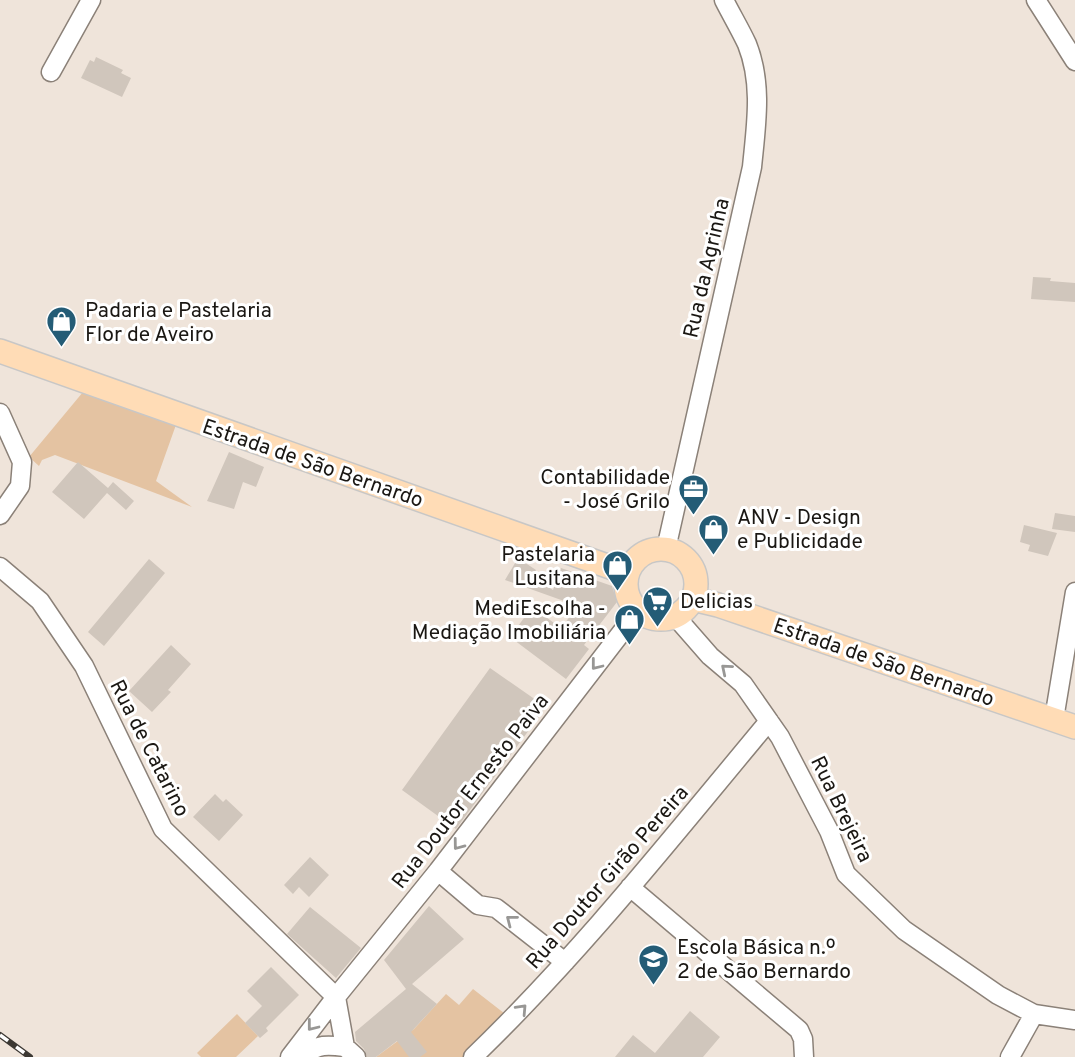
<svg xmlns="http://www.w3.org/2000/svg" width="1075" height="1057" viewBox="0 0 1075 1057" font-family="Overpass,sans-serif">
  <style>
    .green { fill: #e4c3a2 }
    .building { fill: #d0c6bc }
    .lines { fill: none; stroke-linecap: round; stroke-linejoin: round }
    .minor-casing { stroke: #8b8178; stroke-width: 21 }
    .major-casing { stroke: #c8c7c6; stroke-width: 26 }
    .minor { stroke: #fff; stroke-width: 18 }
    .major { stroke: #ffdcb6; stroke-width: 23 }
    .rail-casing { stroke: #3c3833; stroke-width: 6 }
    .rail { stroke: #fff; stroke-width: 3.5; stroke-dasharray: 10; stroke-linecap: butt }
    .oneway { stroke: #989795 }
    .labels { text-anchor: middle; stroke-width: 6; stroke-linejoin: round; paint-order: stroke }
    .street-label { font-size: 21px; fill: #1a1713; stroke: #fff }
    .poi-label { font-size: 21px; fill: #1a1713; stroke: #fff; text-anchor: start }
  </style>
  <rect width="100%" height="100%" fill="#efe4da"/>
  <!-- green -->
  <path class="green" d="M83 392 177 422 156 481 192 507 55 455 42 460 39 466 29 457Z
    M473 989 509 1017 468 1057H376L414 1029 446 994 459 1005Z
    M237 1014 258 1036 236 1057H201L197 1053Z"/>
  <!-- building -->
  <path class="building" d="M96 57 123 70 121 73 131 78 122 97 81 78 90 60 94 62Z
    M1033 277 1051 278 1050 281 1075 283V302L1031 299Z
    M229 452 264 467 256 487 243 482 234 509 207 501Z
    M78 462 108 488 113 482 134 501 126 510 107 493 84 519 52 492Z
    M1055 513 1075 516V532L1052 529Z
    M1024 525 1057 533 1048 556 1028 551 1030 545 1020 542Z
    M518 558 536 570 532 577 553 590 561 568 612 586 617 602 584 645 589 649 566 679 510 637 532 607 561 628 578 606 505 580Z
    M149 559 165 573 104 646 88 632Z
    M171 645 191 664 168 690 171 692 152 712 129 691Z
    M490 668 546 707 456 829 402 790Z
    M215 794 223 802 226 799 243 815 219 841 193 817Z
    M310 857 329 875 309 897 299 887 293 894 284 885Z
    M429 906 464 939 412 984 437 1004 411 1032 427 1052 420 1057H409L397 1041 376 1057H367L364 1049 356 1041 355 1032 406 989 384 960Z
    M310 907 361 948 336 978 287 934Z
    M271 967 299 995 266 1028 268 1031 260 1038 245 1023 262 1006 247 991Z
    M690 1011 720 1037 703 1057H615L633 1035 655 1053Z"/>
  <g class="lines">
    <defs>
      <path id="minor" d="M1036 0 1075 61
        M51 72 91 0
        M0 413 22 462 20 486 0 515
        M666 549 752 167C756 126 763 84 747 44 740 29 731 14 724 0
        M0 567 40 601 84 666 163 829 336 997
        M675 616 710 656 743 684 780 737 829 831 846 874 904 930 998 995 1034 1014 1075 1020
        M1054 719 1075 592
        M438 871 478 905 496 908 565 962
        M630 887 799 1030 803 1039 804 1057
        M336 997 345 1047 356 1057
        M290 1057 336 997 438 871 638 611
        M305 1057C315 1043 330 1045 345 1047
        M473 1057C581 953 673 836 769 721
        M1010 1057 1034 1014"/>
      <path id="major" d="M0 351 627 573
        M626 584a35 35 0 1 1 70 0a35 35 0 1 1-70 0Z
        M693 599 718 605 1075 727"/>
    </defs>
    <!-- minor casing -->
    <use href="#minor" class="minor-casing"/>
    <!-- major casing -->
    <use href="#major" class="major-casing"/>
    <!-- minor -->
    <use href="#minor" class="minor"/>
    <!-- major -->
    <use href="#major" class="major"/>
    <defs>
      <path id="rail" d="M0 1035 30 1057"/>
    </defs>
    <!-- rail casing -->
    <use href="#rail" class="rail-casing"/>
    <!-- rail -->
    <use href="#rail" class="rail"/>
  </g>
  <!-- one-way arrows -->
  <defs><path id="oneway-chevron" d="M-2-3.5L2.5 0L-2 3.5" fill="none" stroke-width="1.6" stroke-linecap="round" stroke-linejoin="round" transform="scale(1.75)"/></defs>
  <g class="oneway">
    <use href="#oneway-chevron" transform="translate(596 665) rotate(128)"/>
    <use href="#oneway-chevron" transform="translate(726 669) rotate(-140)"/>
    <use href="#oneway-chevron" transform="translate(458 845) rotate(127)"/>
    <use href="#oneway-chevron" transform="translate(511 920) rotate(-142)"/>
    <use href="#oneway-chevron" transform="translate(522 1009) rotate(-47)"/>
    <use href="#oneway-chevron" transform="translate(312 1026) rotate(128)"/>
  </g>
  <!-- icons -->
  <defs>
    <symbol id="shop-pin" viewBox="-11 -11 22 30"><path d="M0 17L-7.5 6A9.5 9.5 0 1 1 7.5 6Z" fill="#245c76" stroke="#fff"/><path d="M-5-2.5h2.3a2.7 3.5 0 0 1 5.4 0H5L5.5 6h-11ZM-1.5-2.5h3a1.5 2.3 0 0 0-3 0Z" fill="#fff"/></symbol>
    <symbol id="office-pin" viewBox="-11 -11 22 30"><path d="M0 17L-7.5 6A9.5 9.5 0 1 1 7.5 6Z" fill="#245c76" stroke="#fff"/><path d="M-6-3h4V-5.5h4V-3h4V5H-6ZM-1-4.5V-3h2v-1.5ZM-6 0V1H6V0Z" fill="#fff"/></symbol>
    <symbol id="supermarket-pin" viewBox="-11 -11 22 30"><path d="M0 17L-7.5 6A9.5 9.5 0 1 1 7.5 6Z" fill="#245c76" stroke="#fff"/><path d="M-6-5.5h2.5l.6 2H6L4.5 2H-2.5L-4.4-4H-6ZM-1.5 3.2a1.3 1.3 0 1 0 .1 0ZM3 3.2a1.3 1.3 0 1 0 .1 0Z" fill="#fff"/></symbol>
    <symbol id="school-pin" viewBox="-11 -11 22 30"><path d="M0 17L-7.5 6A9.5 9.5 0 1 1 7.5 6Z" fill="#245c76" stroke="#fff"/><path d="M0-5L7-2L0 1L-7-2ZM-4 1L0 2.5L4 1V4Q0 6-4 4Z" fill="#fff"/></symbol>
  </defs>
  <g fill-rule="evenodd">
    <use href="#shop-pin" x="44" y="304" width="35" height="47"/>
    <use href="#office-pin" x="676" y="472" width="35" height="47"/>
    <use href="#shop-pin" x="696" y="512" width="35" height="47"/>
    <use href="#shop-pin" x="600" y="548" width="35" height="47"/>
    <use href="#supermarket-pin" x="640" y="584" width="35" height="47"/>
    <use href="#shop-pin" x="612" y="602" width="35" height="47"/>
    <use href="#school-pin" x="636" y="942" width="35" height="47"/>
  </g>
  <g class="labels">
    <!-- street labels -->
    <g class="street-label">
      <text transform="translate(706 268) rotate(-77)" y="7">Rua da Agrinha</text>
      <text transform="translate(313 463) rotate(19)" y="7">Estrada de São Bernardo</text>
      <text transform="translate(884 662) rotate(19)" y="7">Estrada de São Bernardo</text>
      <text transform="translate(150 748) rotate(63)" y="7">Rua de Catarino</text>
      <text transform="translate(470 791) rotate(-52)" y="7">Rua Doutor Ernesto Paiva</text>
      <text transform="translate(842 809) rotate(64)" y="7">Rua Brejeira</text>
      <text transform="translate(607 877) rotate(-49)" y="7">Rua Doutor Girão Pereira</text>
    </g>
    <!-- poi labels -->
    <g class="poi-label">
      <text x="85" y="317">Padaria e Pastelaria<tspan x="85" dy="24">Flor de Aveiro</tspan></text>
      <text x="670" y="484" text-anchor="end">Contabilidade<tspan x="670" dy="24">- José Grilo</tspan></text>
      <text x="737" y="524">ANV - Design<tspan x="737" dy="24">e Publicidade</tspan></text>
      <text x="595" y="561" text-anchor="end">Pastelaria<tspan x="595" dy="24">Lusitana</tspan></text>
      <text x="680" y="608">Delicias</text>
      <text x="606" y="615" text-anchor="end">MediEscolha -<tspan x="606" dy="24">Mediação Imobiliária</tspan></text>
      <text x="677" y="954">Escola Básica n.º<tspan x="677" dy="24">2 de São Bernardo</tspan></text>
    </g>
  </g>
</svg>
